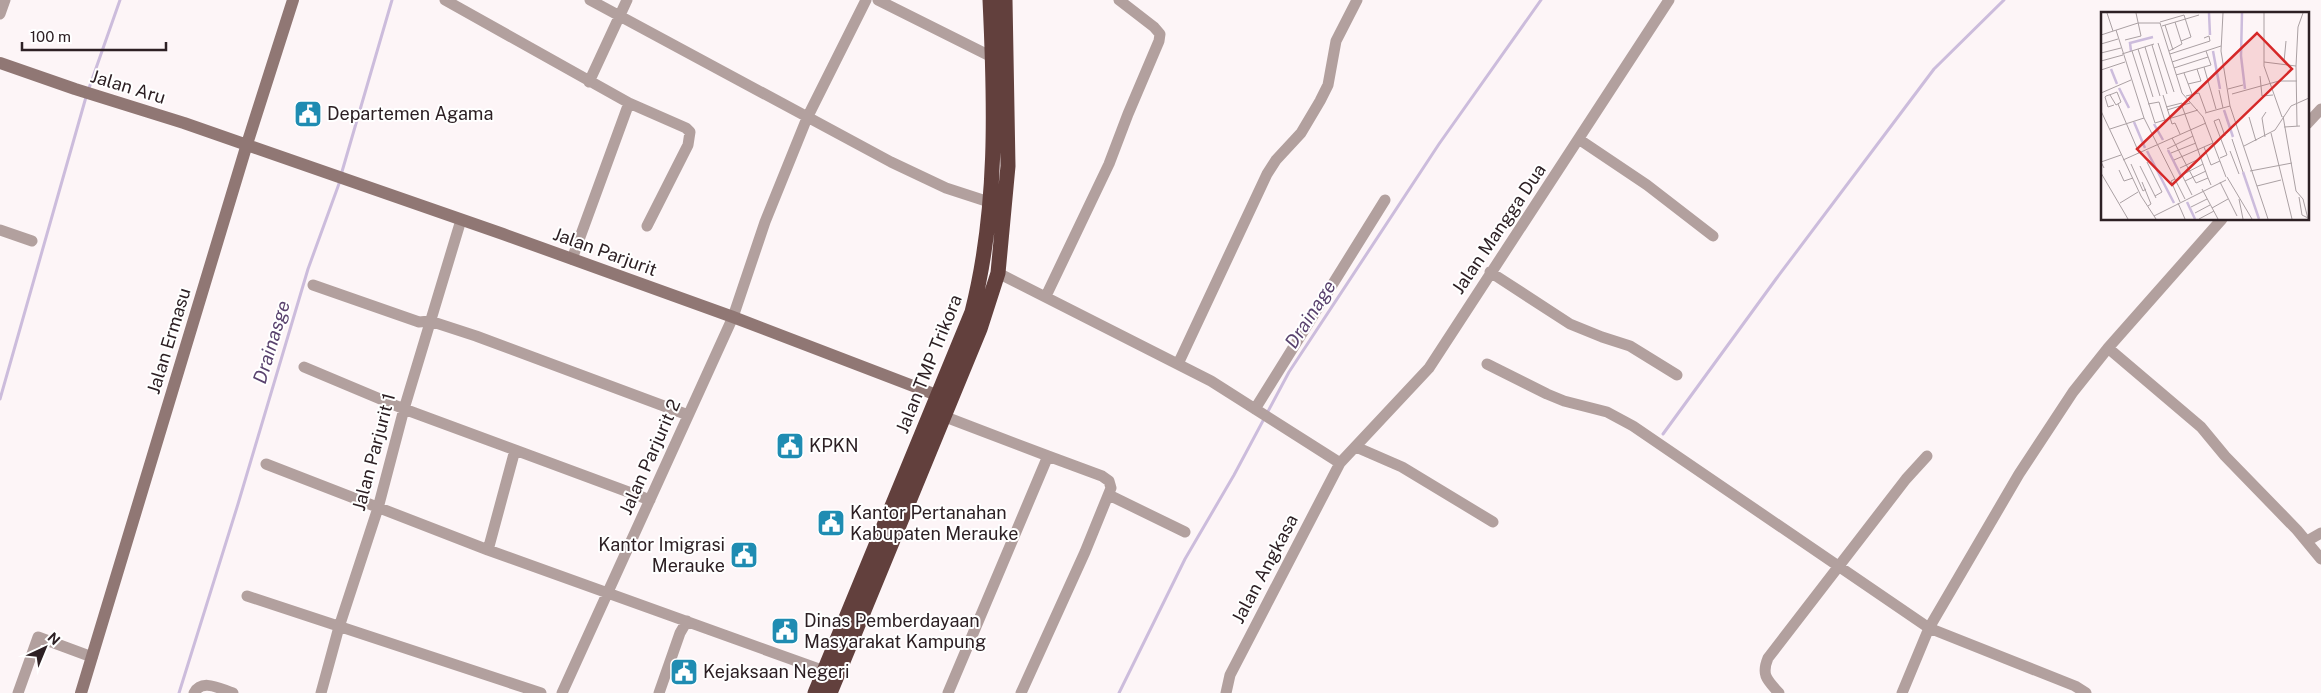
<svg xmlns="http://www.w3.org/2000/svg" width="2321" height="693" viewBox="0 0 2321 693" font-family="'Public Sans',sans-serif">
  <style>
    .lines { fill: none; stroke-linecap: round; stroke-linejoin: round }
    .stream { stroke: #ccbcdc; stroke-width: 3 }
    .street { stroke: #b2a09e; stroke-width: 11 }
    .secondary { stroke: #907774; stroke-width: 12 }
    .highway { stroke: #62403d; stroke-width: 15 }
    .labels { text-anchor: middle; stroke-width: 4; stroke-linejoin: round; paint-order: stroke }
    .street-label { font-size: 18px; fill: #2d2024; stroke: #fff }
    .poi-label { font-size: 18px; fill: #2d2024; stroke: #fff; text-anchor: start }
    .water-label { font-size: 19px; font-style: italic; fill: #59426e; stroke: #fff }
    .inset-river { fill: none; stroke: #ccbcdc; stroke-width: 2.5 }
    .inset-road { fill: none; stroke: #aaa0a3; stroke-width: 1 }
    .view { fill: #d62828; fill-opacity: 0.15; stroke: #d62828; stroke-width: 2.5 }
    .inset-edge { fill: none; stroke: #2d2024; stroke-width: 2.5 }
  </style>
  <rect width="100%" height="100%" fill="#fdf5f7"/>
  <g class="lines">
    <!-- stream -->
    <path class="stream" d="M88 91 120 0
      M341 175 392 0
      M0 399 86 97
      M1663 434 1776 279 1934 69 2004 0
      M179 693 238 504 308 269 340 181
      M1119 693 1185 559 1234 475 1289 372 1439 144 1541 0"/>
    <!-- street -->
    <path class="street" d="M445 0 629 103 572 259
      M590 0 891 162 946 188 989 202
      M878 0 998 60
      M0 14 5 0
      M589 82 627 0
      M629 103 686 128 690 132 688 145 647 226
      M2307 124 2321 109
      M1580 140 1647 185 1713 236
      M0 230 32 241
      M1490 272 1570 324 1602 337 1630 346 1677 375
      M998 273 1211 381 1340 463
      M313 285 419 322 430 321 476 336 688 415
      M1046 296 1109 164 1128 114 1159 41 1160 34 1154 27 1119 0
      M2108 348 2201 427 2225 456 2297 530 2321 559
      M1178 364 1267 174 1276 160 1301 133 1320 101 1328 85 1336 41 1357 0
      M1487 364 1547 394 1564 401 1607 412 1633 426 1929 628 2075 686 2086 693
      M304 367 404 409 650 500
      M1255 409 1385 200
      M943 416 1048 456
      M1356 447 1402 467 1493 522
      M266 464 488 550 830 673
      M1109 495 1185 532
      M2307 541 2321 533
      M488 550 515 450
      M247 596 541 693
      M18 693 38 637 92 657
      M194 693C202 678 220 689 233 693
      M321 693 339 627 378 508 404 409 461 220
      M562 693 733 317 765 222 807 118 866 0
      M659 693 680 633 687 621
      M948 693 1048 456 1102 476 1109 481 1111 488 1085 552 1021 693
      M1226 693 1230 675 1340 463 1429 368 1669 0
      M1779 693C1767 680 1761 675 1768 658L1906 479 1927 456
      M1902 693 1929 628 2019 474 2073 392 2108 348 2222 219"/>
    <!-- secondary -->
    <path class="secondary" d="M0 63 75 89 184 123 503 234 733 317 947 399
      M81 693 247 144 293 0"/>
    <!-- highway -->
    <path class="highway" d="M815 693 972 312C998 210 995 104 990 0
      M830 693 980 329 998 273 1008 166 1005 0"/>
  </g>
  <!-- icons -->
  <defs>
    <symbol id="civic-square" viewBox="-11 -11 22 22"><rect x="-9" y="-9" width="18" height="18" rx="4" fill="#1f8cb2" stroke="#fff"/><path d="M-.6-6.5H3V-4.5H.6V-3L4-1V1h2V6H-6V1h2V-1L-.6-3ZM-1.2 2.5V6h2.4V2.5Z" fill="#fff"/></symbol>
  </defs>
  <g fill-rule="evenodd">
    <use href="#civic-square" x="292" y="98" width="32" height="32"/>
    <use href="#civic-square" x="774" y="430" width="32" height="32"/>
    <use href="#civic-square" x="815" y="507" width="32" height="32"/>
    <use href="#civic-square" x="728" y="539" width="32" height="32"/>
    <use href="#civic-square" x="769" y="615" width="32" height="32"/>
    <use href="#civic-square" x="668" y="656" width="32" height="32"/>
  </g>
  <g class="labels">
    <!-- street labels -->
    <g class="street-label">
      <text transform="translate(128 87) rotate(17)" y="6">Jalan Aru</text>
      <text transform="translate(1499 229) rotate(-56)" y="6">Jalan Mangga Dua</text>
      <text transform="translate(605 252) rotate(20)" y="6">Jalan Parjurit</text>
      <text transform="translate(169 341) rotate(-73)" y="6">Jalan Ermasu</text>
      <text transform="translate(929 364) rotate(-68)" y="6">Jalan TMP Trikora</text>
      <text transform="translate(374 452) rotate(-75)" y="6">Jalan Parjurit 1</text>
      <text transform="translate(650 457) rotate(-66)" y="6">Jalan Parjurit 2</text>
      <text transform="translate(1265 569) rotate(-62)" y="6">Jalan Angkasa</text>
    </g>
    <!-- poi labels -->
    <g class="poi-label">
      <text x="327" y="120">Departemen Agama</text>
      <text x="809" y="452">KPKN</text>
      <text x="850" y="519">Kantor Pertanahan<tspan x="850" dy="21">Kabupaten Merauke</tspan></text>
      <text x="725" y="551" text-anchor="end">Kantor Imigrasi<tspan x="725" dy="21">Merauke</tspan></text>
      <text x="804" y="627">Dinas Pemberdayaan<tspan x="804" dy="21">Masyarakat Kampung</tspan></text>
      <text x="703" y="678">Kejaksaan Negeri</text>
    </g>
    <!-- water labels -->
    <g class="water-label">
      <text transform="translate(1310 314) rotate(-57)" y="7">Drainage</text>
      <text transform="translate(271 342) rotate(-73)" y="7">Drainasge</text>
    </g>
  </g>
  <!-- overview -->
  <g transform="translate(2101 12)">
    <rect width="208" height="208" fill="#fdf5f7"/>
    <path class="inset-river" d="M108 1 109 23M141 1 140 44 144 77M30 39 29 31 52 25M112 39 119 77M10 57 16 72M18 76 28 96M123 98 132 125M33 110 44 136M53 112 62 128M67 138 80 164M46 139 73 191M142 160 158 207M86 190 94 207"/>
    <path class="inset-road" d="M6 1 12 19M122 1 120 39 129 94 167 207M163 1V54L181 105M59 10 83 3 90 25 80 29M64 13 72 38M61 14 98 3M15 18 43 106 84 187M0 23 37 11H59L81 81 102 105 125 165M24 28 40 24 35 1M57 31 73 80M0 32 17 27M51 33 66 82M44 35 59 84M37 37 52 85M31 39 54 111 97 98M68 39 81 32 74 10M0 41 20 36M21 42 53 32M69 42 109 29 108 24 103 26M0 49 22 43M71 50 120 34M163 50 195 54M183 50 185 29M103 55 115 97M73 56 107 45M0 58 24 50M83 61 91 82M75 63 110 53 105 39M159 64 161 84 172 83M87 72 100 69 96 57M127 77 142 73M118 78 122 96M0 81 30 68M131 82 178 69H196M9 83 15 93 20 90 16 80 11 82 5 84 4 85 7 95 13 93M62 83 71 112 74 111 79 122M85 84 98 81 105 100M17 92 38 141M47 92 58 90 64 109M81 94 107 166M65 95 81 91 82 93M66 98 89 91M0 99 40 184 55 207M104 101 129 94M182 104 195 179 202 187 207 207M148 105 155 129M196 114 195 54 197 15 202 1M183 115 199 114M9 117 43 106M170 121 191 207M164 125 161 106 165 100M71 126 95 171 107 166 110 173M131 127 142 160M143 134 174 118 190 94 208 86M103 135 110 153 119 149M66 137 92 124M129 139 138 162M70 141 95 131M119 146 126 143 113 109 118 107 124 124M22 148 105 111M73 148 112 131M46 150 61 180 54 184M30 152 42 179 45 177M39 154 55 186M3 156 0 150 20 143M79 156 100 146M18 158 23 169 32 166M149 159 191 151M0 161 27 207M126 165 151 207M74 167 70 169 79 190M84 169 105 159M41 170 50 192 47 194M119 170 136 204M156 174 180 168M101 177 117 207M91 183 81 163 102 152M198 185 201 203 207 206M138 187 142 207M19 191 37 180M77 191 84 207M90 195 106 187M111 196 127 187M94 201 109 193M53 204 125 168M98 207 113 199"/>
    <path class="view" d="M156 21 191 57 71 173 36 137Z"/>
    <rect width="208" height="208" class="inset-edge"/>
  </g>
  <!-- north arrow -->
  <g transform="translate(45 648) rotate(44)" stroke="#ffffff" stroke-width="4" paint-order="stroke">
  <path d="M0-4L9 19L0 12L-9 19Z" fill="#2d2024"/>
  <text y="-8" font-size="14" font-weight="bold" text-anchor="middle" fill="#2d2024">N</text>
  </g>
  <!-- scale -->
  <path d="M22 42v8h144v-8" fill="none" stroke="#2d2024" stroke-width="2.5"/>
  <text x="30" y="42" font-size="15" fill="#2d2024" stroke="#ffffff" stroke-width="4" paint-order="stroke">100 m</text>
</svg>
